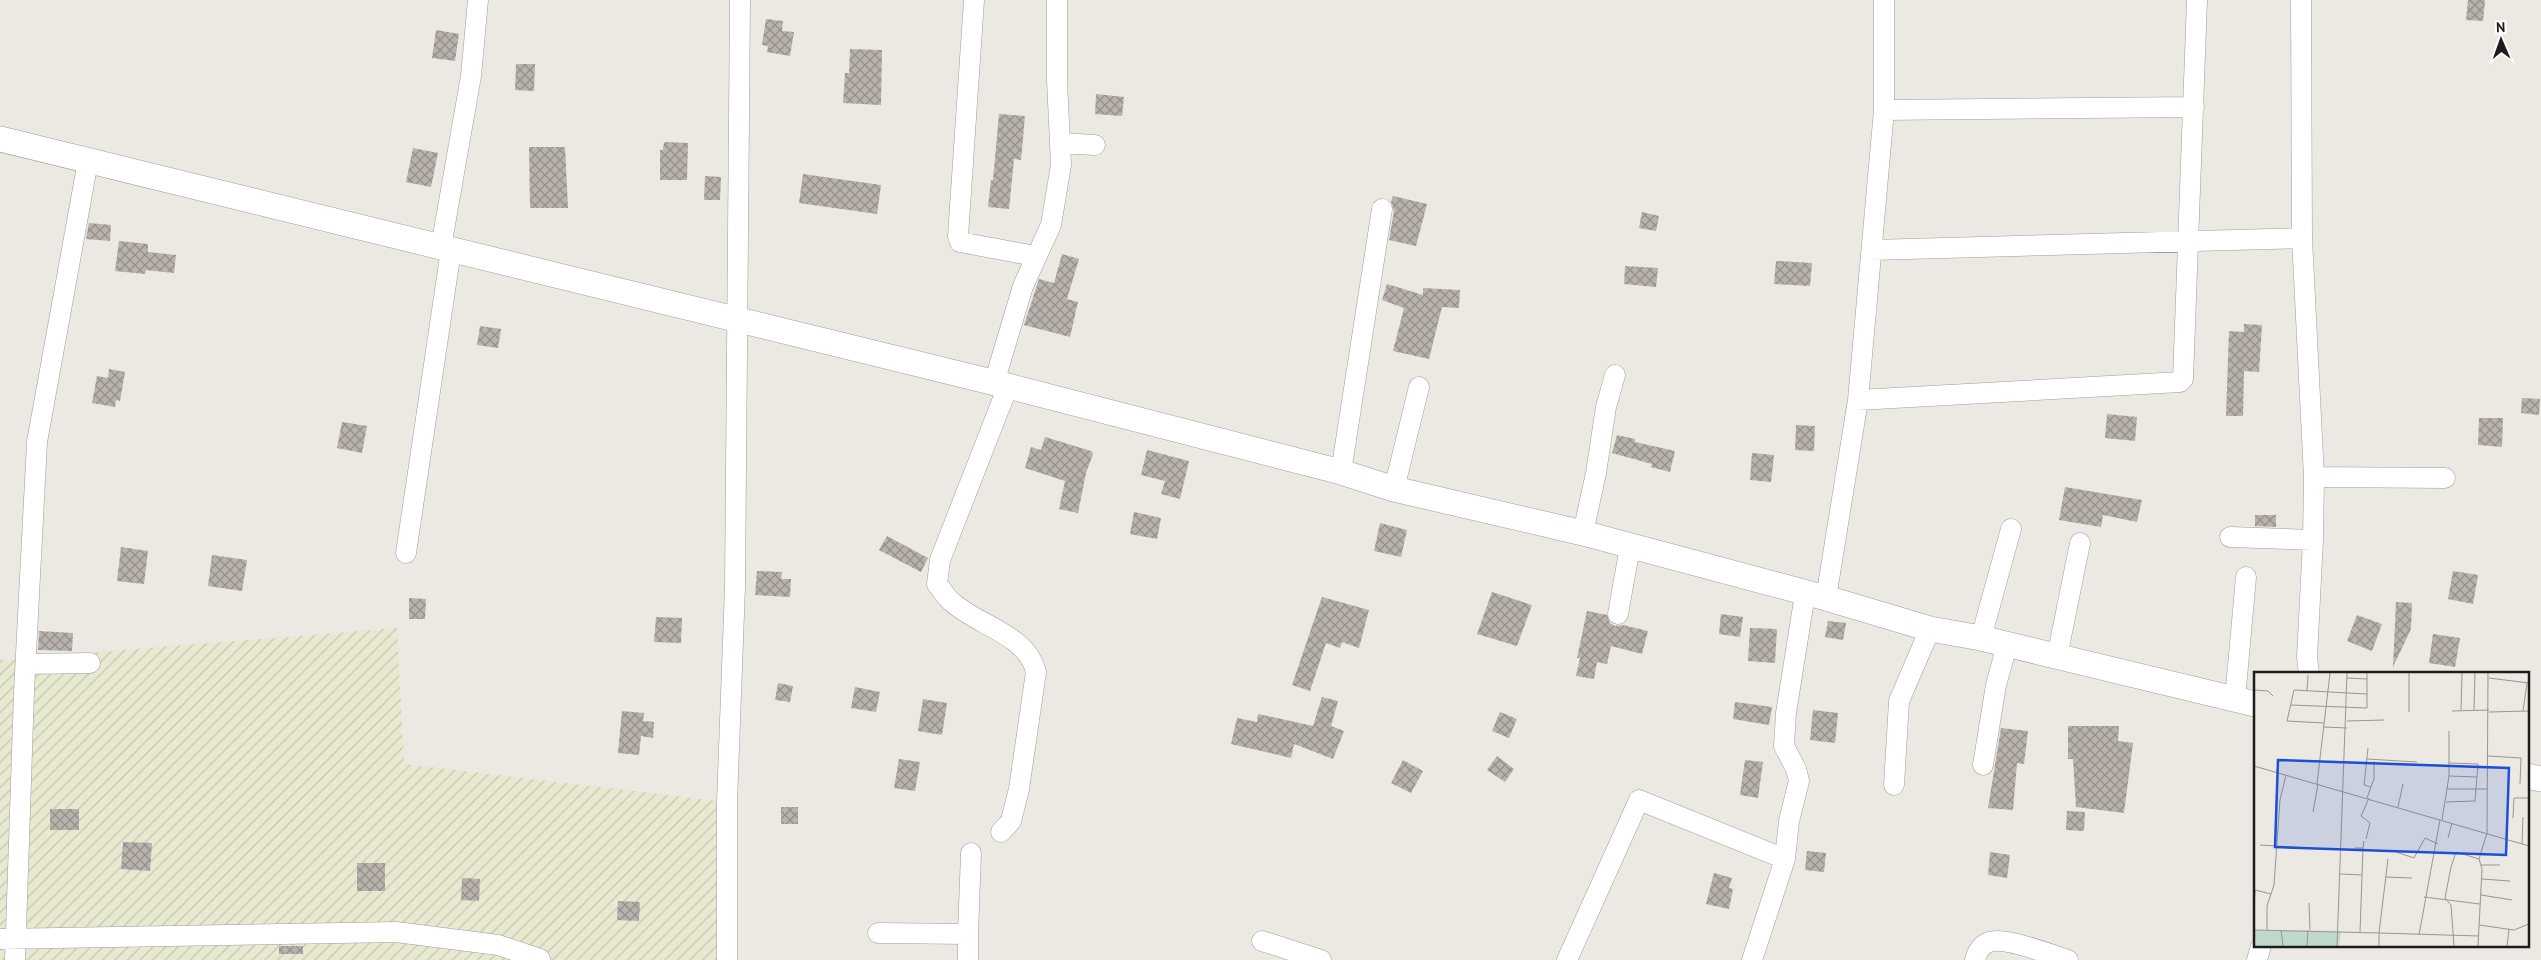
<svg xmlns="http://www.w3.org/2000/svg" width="2541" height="960" viewBox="0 0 2541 960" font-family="'PT Sans',sans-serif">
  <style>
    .farmland { fill: url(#farmland-furrows) }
    .building { fill: url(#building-cross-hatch) }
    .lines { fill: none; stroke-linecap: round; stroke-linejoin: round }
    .minor-casing { stroke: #9d9d9d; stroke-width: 21 }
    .tertiary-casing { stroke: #9d9d9d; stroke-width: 26 }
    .minor { stroke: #fff; stroke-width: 20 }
    .tertiary { stroke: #fff; stroke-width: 25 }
    .inset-road { fill: none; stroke: #999693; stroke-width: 1 }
    .view { fill: #1d4ed8; fill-opacity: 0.15; stroke: #1d4ed8; stroke-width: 2.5 }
    .inset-edge { fill: none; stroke: #1c1c1c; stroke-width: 2.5 }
  </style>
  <defs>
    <pattern id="farmland-furrows" width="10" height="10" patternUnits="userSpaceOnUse" patternTransform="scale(1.25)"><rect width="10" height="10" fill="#e8e9d0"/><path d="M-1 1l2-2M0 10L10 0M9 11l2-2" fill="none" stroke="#c6c7b2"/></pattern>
    <pattern id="building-cross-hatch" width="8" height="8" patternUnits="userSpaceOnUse" patternTransform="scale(1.25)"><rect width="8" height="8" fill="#b8b1ac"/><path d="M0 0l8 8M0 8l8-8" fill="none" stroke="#958f8b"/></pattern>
  </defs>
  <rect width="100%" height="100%" fill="#ece8e2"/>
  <!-- farmland -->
  <path class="farmland" d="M397 628 404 764 727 802V960H0V660Z"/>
  <!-- building -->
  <path class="building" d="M2468 0H2485L2483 21 2466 20Z
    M766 19 783 21 782 31 794 32 790 56 767 52 768 46 762 45Z
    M436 30 459 34 455 61 432 58Z
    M850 49 882 50 881 105 843 103 845 73H849Z
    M516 64H535L534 91 515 90Z
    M1096 94 1124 97 1122 116 1095 114Z
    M999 114 1025 116 1021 160 1014 159 1009 209 988 207 991 180H993Z
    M664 142 688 143 687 180H660V150H663Z
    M529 147H565L568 208H530Z
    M413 148 438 153 431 187 406 182Z
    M803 174 881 185 877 214 799 203Z
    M705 176 721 177 720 200H704Z
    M1393 196 1427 204 1416 246 1389 240 1394 211 1391 202Z
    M1642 212 1659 216 1656 231 1639 228Z
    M89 223 111 225 110 241 86 239Z
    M119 241 148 244V252L176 255 174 273 146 270 145 274 115 271Z
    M1062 254 1079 259 1067 299 1078 302 1070 337 1024 325 1039 279 1054 283Z
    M1776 261 1812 263 1810 286 1774 284Z
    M1625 266 1658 268 1656 287 1624 284Z
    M1387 284 1423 295V288L1460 290 1459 308 1442 307 1429 359 1393 351 1404 308 1382 300Z
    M2244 324 2262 325 2259 372 2244 371 2243 416H2226L2229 331 2244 332Z
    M480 326 501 329 498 348 477 345Z
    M109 369 125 372 120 401 116 400 115 407 92 403 97 376 108 378Z
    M2522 398 2540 399 2539 415 2521 413Z
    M2107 414 2137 417 2135 441 2105 438Z
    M2479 418H2503L2502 447 2478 445Z
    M342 422 367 426 362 453 337 448Z
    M1796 425 1815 426 1814 451 1795 450Z
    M1617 435 1635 439V442L1675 451 1670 472 1651 467 1652 464 1612 453Z
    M1045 437 1091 451 1093 454 1086 473 1078 513 1059 509 1065 481 1025 468 1031 447 1041 450Z
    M1147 450 1189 461 1180 499 1161 494 1165 481 1141 475Z
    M1752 453 1774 455 1771 482 1750 480Z
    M2065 487 2142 500 2137 522 2103 515 2101 527 2059 520Z
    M1134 512 1161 518 1157 539 1130 534Z
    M2255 515H2276V527L2255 526Z
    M1380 523 1407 530 1401 557 1374 551Z
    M887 536 928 558 921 572 879 550Z
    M121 547 148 551 144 584 117 581Z
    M212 555 247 560 242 591 208 586Z
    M757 571 782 572 781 579H791L790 597 755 595Z
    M2453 571 2478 575 2473 604 2448 599Z
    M1492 592 1532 605 1517 646 1477 634Z
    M1322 597 1369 610 1359 648 1342 642 1340 648 1326 643 1310 691 1292 685Z
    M409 598 426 599 425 619H409Z
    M2396 602 2412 603 2411 629 2393 667Z
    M1587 611 1607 615 1610 623 1615 626 1623 625 1648 631 1642 654 1611 646 1607 664 1597 662 1594 679 1576 676 1580 658H1577Z
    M1721 614 1743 617 1740 637 1719 634Z
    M2357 615 2382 624 2372 651 2347 641Z
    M656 617 682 618 681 643 654 642Z
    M1828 621 1846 623 1843 640 1825 637Z
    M1750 628 1777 629 1775 663 1748 661Z
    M39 631 73 633 72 651 38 650Z
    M2433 634 2460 638 2455 667 2429 663Z
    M778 683 793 686 790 702 775 700Z
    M855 687 880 692 876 712 851 708Z
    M1322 697 1338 701 1331 726 1344 731 1333 759 1294 744 1291 758 1231 744 1237 718 1257 722 1258 714 1313 726Z
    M923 699 947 703 942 735 918 731Z
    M1735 702 1772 707 1769 725 1733 719Z
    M1813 710 1838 713 1835 743 1810 740Z
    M622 711 644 713 643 721 654 722 653 738 641 736 639 755 618 753Z
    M1500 712 1517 719 1509 738 1492 731Z
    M2068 726H2119L2118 741 2133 743 2124 813 2076 807 2073 759H2068Z
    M2001 728 2028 731 2024 764 2017 763 2013 810 1988 808Z
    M1497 756 1514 769 1505 782 1487 770Z
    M899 759 920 762 915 791 894 788Z
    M1403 760 1423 771 1411 793 1391 783Z
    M1745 760 1763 762 1758 798 1740 795Z
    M781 807H798V824H781Z
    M50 809H79V830H50Z
    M2067 811 2085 812 2084 831 2066 830Z
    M123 842 152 843 150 871 121 869Z
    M1807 851 1826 853 1824 872 1805 870Z
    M1990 852 2010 855 2007 878 1988 875Z
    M357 863H385V891H357Z
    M1714 873 1732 878 1729 888 1733 889 1729 909 1706 904Z
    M462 878 480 879 479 901 461 900Z
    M618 901 640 902 639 921 617 920Z
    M279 946H303V954H279Z"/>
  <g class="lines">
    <defs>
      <path id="minor" d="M974 0 958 236 960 242 1035 256
        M2301 0 2302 238 2314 477 2313 540 2307 657 2309 674
        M1884 110 2194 107
        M1060 143 1095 145
        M441 247 471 76 478 0
        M1872 250 2302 238
        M994 383 1023 286 1051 225 1061 165 1057 80V0
        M1858 400 2180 382 2183 379 2197 0
        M1341 472 1382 209
        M2314 477 2445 478
        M1394 489 1419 387
        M1583 533 1596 473 1606 407 1615 375
        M2230 537 2313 540
        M406 553 451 250
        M1826 598 1858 400 1884 110V0
        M1618 614 1630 547
        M1981 638 2011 529
        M2057 657 2080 543
        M26 664 90 663
        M2235 699 2246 577
        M1983 765 1996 685 2007 645
        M1894 785 1899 701 1930 629
        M1001 832 1011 821 1019 789 1036 672C1027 634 978 626 952 602 946 597 942 590 937 584L940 560 1008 386
        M878 933 968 934 971 853
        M0 939 396 932 498 945 540 959
        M1262 941 1321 960
        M15 960 24 692 37 442 88 161
        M727 960V802L735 587 740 0
        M968 960V934
        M1567 960 1639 800 1785 859
        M1752 960 1785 859 1789 821 1799 781 1796 769 1784 746 1786 713 1805 594
        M1975 960C1977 952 1981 945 1989 942 2005 936 2051 955 2068 960
        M2257 960 2261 946"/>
      <path id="tertiary" d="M0 139 1008 386 1341 472 1394 489 1583 533 1826 598 1930 629 1981 638 2255 704
        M2527 776 2541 779"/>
    </defs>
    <!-- minor casing -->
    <use href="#minor" class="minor-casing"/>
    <!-- tertiary casing -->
    <use href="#tertiary" class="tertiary-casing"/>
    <!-- minor -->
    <use href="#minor" class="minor"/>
    <!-- tertiary -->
    <use href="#tertiary" class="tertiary"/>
  </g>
  <!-- overview -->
  <g transform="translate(2254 672)">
    <rect width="275" height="275" fill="#ece8e2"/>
    <path d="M0 258 87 259 85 274H0Z" fill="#c1d8cc"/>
    <path class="inset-road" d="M155 1V40M93 6 113 7M235 6 275 11M0 18 14 19 19 24M53 19 54 3M37 33 113 36V1M207 38 208 1M220 38 221 1M198 39 235 38M269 39 273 11M235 40 275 39M93 49 130 48M70 51 33 49 40 18 113 22M70 55 93 56M114 76 110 113 117 115M234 84 267 86 266 112M113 87 163 90M0 94 275 174M195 104 223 105M63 112 76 1M193 117H233M113 126 120 107V89M192 130 221 129 224 92 195 91M144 135 149 112M59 140 64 112M259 146 260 126H275M188 148 195 104V59M194 166 198 151M112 167 116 151 107 144 115 126M268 172 269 145M6 173 70 177M101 176H109L110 169M136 178 160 186 171 166 184 172M227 193H246M86 202 108 203M131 205 158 206M228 207 256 209M1 218 17 222M227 223 258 228M170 225 226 232M55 231 56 258M0 236 1 218M225 253 260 258 275 252M0 258 125 261 134 187M13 258V234L20 213 26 128 32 103M27 258 29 274M106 260 109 176M165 263 186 148M53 274 54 258M83 274 93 1M125 274V261L225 264M200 274 197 233 191 226 197 195 202 180 225 187M224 274 228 197 225 187 233 161 234 1M253 274 255 257"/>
    <path class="view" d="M24 88 255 96 252 183 21 175Z"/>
    <rect width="275" height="275" class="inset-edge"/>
  </g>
  <!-- north arrow -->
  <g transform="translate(2501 40) rotate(358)" stroke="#ffffff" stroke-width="4" paint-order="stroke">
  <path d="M0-4L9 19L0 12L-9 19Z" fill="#1c1c1c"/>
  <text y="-8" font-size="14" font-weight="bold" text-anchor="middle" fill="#1c1c1c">N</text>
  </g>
</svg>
